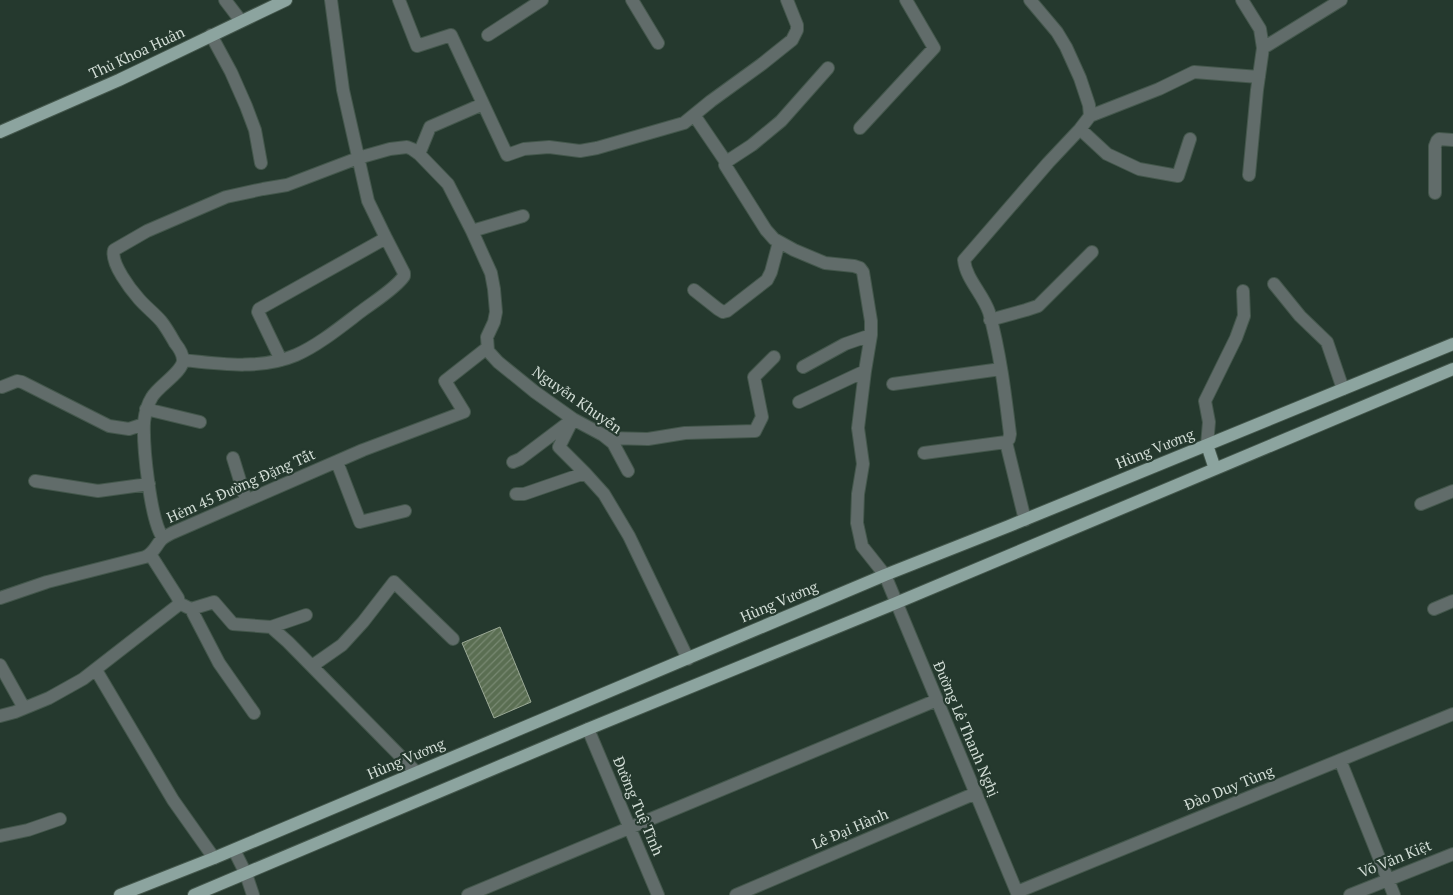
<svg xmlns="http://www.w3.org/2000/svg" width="1453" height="895" viewBox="0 0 1453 895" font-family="'PT Serif',serif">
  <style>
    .building { fill: url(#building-hatch); stroke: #9ba996 }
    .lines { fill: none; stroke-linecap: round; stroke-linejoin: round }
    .minor-casing { stroke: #44574c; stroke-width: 14 }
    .major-casing { stroke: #44574c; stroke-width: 14 }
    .minor { stroke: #616c6a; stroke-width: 12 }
    .major { stroke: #8ca49f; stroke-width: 12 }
    .labels { text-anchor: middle; stroke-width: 4.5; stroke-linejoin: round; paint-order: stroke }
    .street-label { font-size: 15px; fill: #d2ddd6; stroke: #25392e }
  </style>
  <defs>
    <pattern id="building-hatch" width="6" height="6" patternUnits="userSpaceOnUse" patternTransform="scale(1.25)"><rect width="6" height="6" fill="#5a6e52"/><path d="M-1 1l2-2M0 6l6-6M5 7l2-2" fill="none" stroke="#788972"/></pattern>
  </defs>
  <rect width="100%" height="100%" fill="#25392e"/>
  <!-- building -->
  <path class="building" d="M500 627 531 702 494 718 462 643Z"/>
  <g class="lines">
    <defs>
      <path id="minor" d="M225 0 241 21
        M399 0 417 46 451 35 507 155 524 149 549 147 580 151 597 148 684 123 711 101 762 64 792 40 797 30V25L787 0
        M632 0 658 43
        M1242 0 1260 29 1263 48 1257 90 1249 175
        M211 35 231 72 246 106 255 130 261 163
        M488 35 542 0
        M1263 48 1341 0
        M828 68 781 121 752 145 726 162 725 165 766 230 774 239 794 250 825 263 854 266 860 268 863 272 871 321V335L865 371 858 428 863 464 858 494 857 523 862 546 885 575 1018 895
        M694 115 726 162
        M1090 116 1159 89 1194 72 1259 77
        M860 128 934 48 906 0
        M1080 129 1107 154 1139 169 1178 176 1190 139
        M419 154 430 127 483 104
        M1435 193V146L1437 141 1439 139 1453 140
        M472 231 523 216
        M1274 284 1300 316 1327 342 1343 389
        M694 290 718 309 723 312 727 311 767 280 771 272 779 242
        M990 320 1026 310 1038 306 1092 252
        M183 360C220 364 261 370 296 355 319 345 343 325 363 310 375 301 396 288 404 276V273L386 238
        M281 360 258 312 259 309 386 238 368 201 343 90 331 0
        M803 367 845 344 871 335
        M893 384 1001 369
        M2 387 17 381 22 382 109 426 129 429 144 424
        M799 402 865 371
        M146 409 200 422
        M572 421 559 447 585 473
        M608 438 648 439 685 433 755 431 762 417 754 377 774 357
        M1006 442 1025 520
        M1207 445 1209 422 1205 401 1236 338 1244 316 1243 291
        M924 453 1006 442 1009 439 1010 434C1005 393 1000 352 989 312 983 294 966 279 964 260L1048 163 1080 129 1090 116 1089 105 1080 78 1066 47 1057 32 1030 0
        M233 458 246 500
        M337 462 360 522 405 511
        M513 462 520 459 573 419
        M35 481 98 491 149 484
        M516 494H524L585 473 604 494 629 536 688 659
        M1421 504 1453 491
        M163 538C150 520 143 446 144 422 145 413 147 405 152 397 158 386 183 372 183 360 183 354 179 348 175 343 171 336 166 327 161 321 154 313 146 307 139 299 131 290 110 263 114 250L147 231 226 197 263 189 287 185 358 158 390 149 407 147 412 149 419 154 448 184 472 231 491 273 494 289 496 312 494 322 487 337 488 351 498 362 535 392 573 419 603 435 613 443 628 471
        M0 598 47 582 145 557C154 553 155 547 161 540 164 537 168 535 172 533L363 450 464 412 445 381 487 348
        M179 603 191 609 214 602 233 624 271 627 306 615
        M191 609 219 663 254 713
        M1434 609 1453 601
        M271 627 288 642 416 772
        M0 665 24 708
        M312 666 342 645 363 622 394 582 453 639
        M96 670 173 800 214 858
        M0 716 15 712 49 698 83 679 177 606 179 603 178 598 150 554
        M588 729 658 895
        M1340 760 1394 895
        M0 836 28 830 60 819
        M234 850 246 874 253 895
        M1017 892 1453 714
        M468 895 937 700
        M736 895 976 793
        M1350 895 1453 854"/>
      <path id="major" d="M0 132 119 80 286 0
        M1207 445 1215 469
        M120 895 214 858 885 575 1009 526 1453 344
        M194 895 588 729 896 603 1453 369"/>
    </defs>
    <!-- minor casing -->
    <use href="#minor" class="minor-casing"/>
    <!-- major casing -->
    <use href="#major" class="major-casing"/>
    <!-- minor -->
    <use href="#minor" class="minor"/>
    <!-- major -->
    <use href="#major" class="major"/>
  </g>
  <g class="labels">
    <!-- street labels -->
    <g class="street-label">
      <text transform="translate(137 53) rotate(-25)" y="5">Thủ Khoa Huân</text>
      <text transform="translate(577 400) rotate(35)" y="5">Nguyễn Khuyến</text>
      <text transform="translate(1155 449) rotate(-22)" y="5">Hùng Vương</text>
      <text transform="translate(241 486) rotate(-24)" y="5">Hẻm 45 Đường Đặng Tất</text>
      <text transform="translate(779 602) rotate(-23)" y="5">Hùng Vương</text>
      <text transform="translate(966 729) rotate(67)" y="5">Đường Lê Thanh Nghị</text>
      <text transform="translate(406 759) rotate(-23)" y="5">Hùng Vương</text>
      <text transform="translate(1229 788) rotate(-22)" y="5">Đào Duy Tùng</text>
      <text transform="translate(638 806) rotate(67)" y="5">Đường Tuệ Tĩnh</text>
      <text transform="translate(850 829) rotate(-23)" y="5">Lê Đại Hành</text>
      <text transform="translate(1395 859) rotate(-22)" y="5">Võ Văn Kiệt</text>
    </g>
  </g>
</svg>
